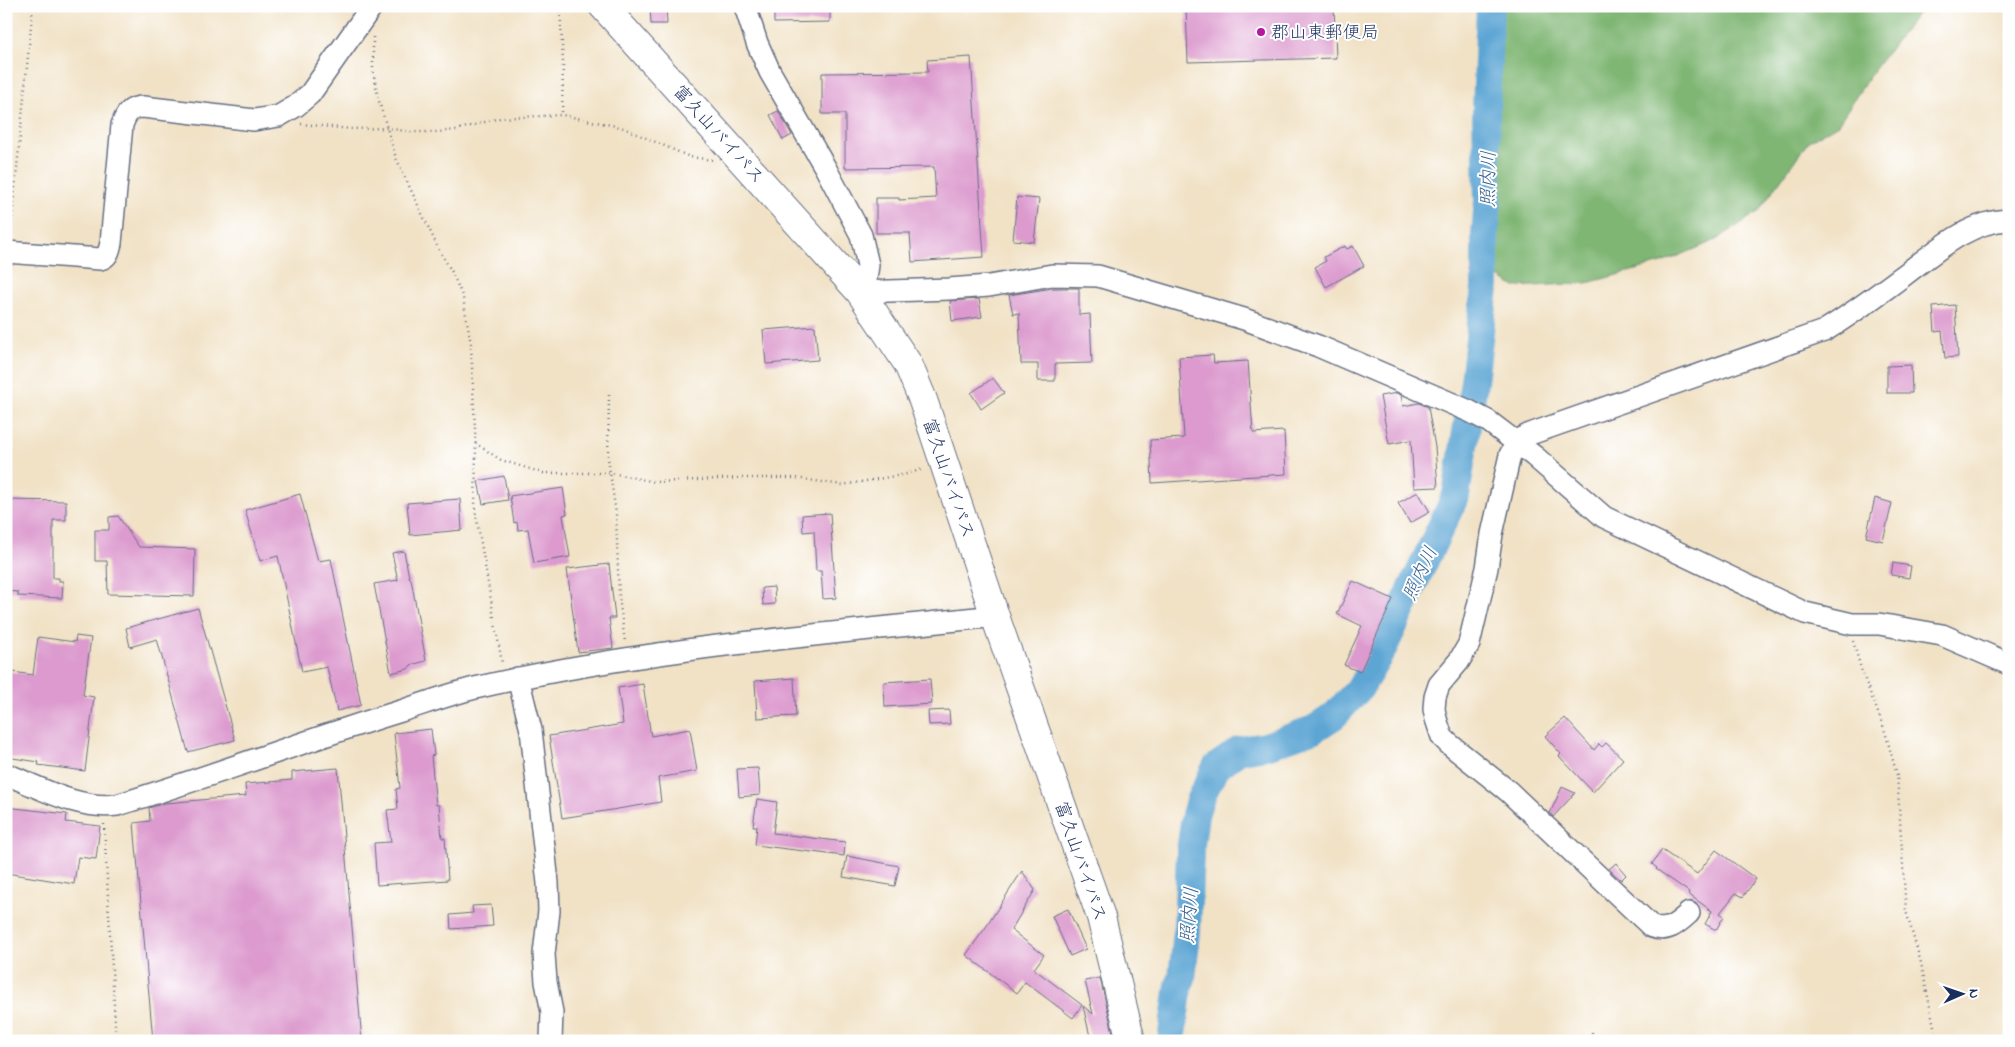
<svg xmlns="http://www.w3.org/2000/svg" width="2015" height="1047" viewBox="0 0 2015 1047" font-family="'Indie Flower','Klee One',sans-serif">
  <style>
    .forest { fill: #7fb673; stroke: #4d7268 }
    .lines { fill: none; stroke-linecap: round; stroke-linejoin: round }
    .river { stroke: #5da6d4; stroke-width: 28 }
    .building { fill: #dc9ace }
    .minor-casing { stroke: #666e82; stroke-width: 24 }
    .highway-casing { stroke: #666e82; stroke-width: 30 }
    .path { stroke: #666e82; stroke-width: 2.5; stroke-dasharray: 1 4; stroke-linecap: butt }
    .minor { stroke: #fff; stroke-width: 21 }
    .highway { stroke: #fff; stroke-width: 28 }
    .poi-dot { fill: #b5179e; stroke: #fff; stroke-width: 2 }
    .labels { text-anchor: middle; stroke-width: 4; stroke-linejoin: round; paint-order: stroke }
    .poi-label { font-size: 18px; fill: #1b2f5e; stroke: #fff; text-anchor: start }
    .street-label { font-size: 18px; fill: #1b2f5e; stroke: #fff }
    .water-label { font-size: 19px; font-style: italic; fill: #355f8d; stroke: #fff }
  </style>
  <rect width="100%" height="100%" fill="#fff"/>
  <filter id="ink" filterUnits="userSpaceOnUse"><feTurbulence type="fractalNoise" baseFrequency=".02" numOctaves="2"/><feDisplacementMap in="SourceGraphic" scale="10" xChannelSelector="R" yChannelSelector="G"/><feConvolveMatrix kernelMatrix="1 2 1 2 8 2 1 2 1" color-interpolation-filters="sRGB"/></filter>
  <filter id="wash" filterUnits="userSpaceOnUse"><feTurbulence type="fractalNoise" baseFrequency=".0096" numOctaves="4" result="noise"/><feDisplacementMap in="SourceGraphic" scale="20" xChannelSelector="R" yChannelSelector="G"/><feGaussianBlur stdDeviation="1.12" result="paint"/><feColorMatrix in="noise" values="0 0 0 0 0 0 0 0 0 0 0 0 0 0 0 0 0 1.4 0 .05"/><feComposite in="paint" operator="in"/></filter>
  <g filter="url(#wash)">
    <rect width="100%" height="100%" fill="#f1e2c6"/>
    <!-- forest -->
    <path class="forest" d="M1501 6H1923L1871 74 1838 124 1808 142 1758 212 1716 240 1662 263 1587 283 1515 287 1489 271 1498 154Z"/>
    <g class="lines">
      <!-- river -->
      <path class="river" d="M1171 1041 1179 985 1182 978 1187 932 1190 852 1195 815 1200 799 1216 767 1240 750 1266 746 1314 729 1334 716 1360 688 1383 649 1456 495 1474 382 1485 288V234L1488 201 1486 112 1490 6"/>
    </g>
    <g id="blocks">
      <!-- building -->
      <path class="building" d="M650 6H666L667 24H651Z
        M774 6H830V22L774 23Z
        M1186 6H1334L1336 58 1188 62Z
        M971 57 984 257 912 262 910 233H876V198H899V200L936 198 934 167 845 168V114H822V73L928 72 927 60Z
        M778 111 792 135 783 140 770 115Z
        M1017 197 1039 199 1034 242 1013 240Z
        M1345 246 1347 249 1353 246 1364 266 1326 287 1315 267 1326 261 1324 257Z
        M1053 288H1079V315L1090 314 1092 363 1055 364V381H1038V364H1021L1019 313 1013 314 1009 295Z
        M979 299 982 317 952 321 950 301Z
        M1955 305 1958 357 1945 358 1942 331 1935 332 1933 307Z
        M815 326 818 360 766 364 763 330Z
        M1213 355 1214 363 1248 361 1253 433 1284 431 1286 474 1152 483 1150 440 1184 438 1179 357Z
        M1911 365 1912 393H1887V366Z
        M993 378 1004 393 981 409 971 393Z
        M1397 393 1401 395 1403 406 1419 403 1428 407 1435 447 1438 487 1414 488 1411 440 1389 444 1380 396Z
        M504 476 508 500 483 504 478 481Z
        M563 488 567 514 563 515 570 557 534 563 528 529 518 530 517 522 514 523 510 496Z
        M1418 492 1430 512 1410 523 1398 503Z
        M300 494 318 561 331 559 361 705 337 711 327 667 302 672 278 556 260 561 245 510Z
        M1875 498 1892 503 1883 541 1866 537Z
        M460 499 462 530 410 535 407 503Z
        M6 500 66 501V520H53V578H59V581H63L62 598 18 596V592L6 591Z
        M830 513 836 598 823 599 821 571H816L814 531 803 532 802 515Z
        M118 516 139 547 195 549 194 596 108 594 107 561H95V530H109V517Z
        M404 551 409 577 411 579 426 661 411 665 408 669 391 673 374 584 398 580 392 553Z
        M1893 563 1911 566 1909 578 1891 575Z
        M609 564 615 618H609L613 648 578 652 567 569Z
        M1353 581 1393 599 1360 672 1344 665 1362 626 1337 614Z
        M774 587 775 604 763 605 762 588Z
        M198 608 235 740 188 752 157 639 130 647 126 628Z
        M76 636 91 638 83 695 94 697 85 771 38 765 39 762 6 757V671L33 675 38 637 75 642Z
        M794 678 796 716 757 718 755 681Z
        M930 679 932 704 885 707 884 682Z
        M643 684 651 736 690 729 697 771 658 778 661 802 562 818 549 736 623 724 618 688Z
        M949 710 950 724 929 725 928 711Z
        M1565 718 1594 750 1599 744 1602 747 1606 743 1623 759 1593 792 1559 756 1561 754 1545 736Z
        M431 729 434 755 431 756 436 805H439L442 838H445L448 880 377 885 374 843 391 842 387 810 398 809 396 789 400 788 394 733Z
        M338 768 362 1041H153L134 823 150 821 149 808 165 803 246 796 245 784 292 780V772Z
        M758 768 760 795 739 797 737 769Z
        M1562 787 1575 793 1553 817 1550 813Z
        M757 799 777 802 773 833 845 842 844 856 755 845 757 826H753Z
        M6 807 67 814 66 822 100 826 96 859 78 857 74 884 6 873Z
        M1662 850 1697 874 1716 850 1756 879 1743 897 1736 893 1720 913 1724 916 1716 930 1705 924 1712 911 1688 894 1689 892 1656 869 1657 868 1652 864Z
        M847 856 899 866 895 886 843 877Z
        M1616 863 1626 875 1621 880 1609 869Z
        M1022 871 1035 890 1011 930 1044 955 1034 969 1082 1005 1073 1018 1025 982 1017 993 966 955 986 927Z
        M491 905 493 926 451 929 450 915 473 913 472 906Z
        M1068 909 1086 949 1070 956 1052 916Z
        M1100 978 1115 1041H1091L1083 1006 1093 1014 1085 981Z"/>
    </g>
  </g>
  <g filter="url(#ink)">
    <use href="#blocks" fill-opacity="0" stroke="#666e82" stroke-width="1"/>
    <g class="lines">
      <defs>
        <path id="minor" d="M745 6 757 43 770 72 826 169 861 235 868 265 866 279 860 292 949 289 989 286 1052 275 1098 276 1244 319 1318 346 1469 411 1488 421 1534 456 1604 517 1805 613 1852 624H1879L1942 635 2009 664
          M6 252 100 259C108 257 109 251 111 243L122 125C126 114 130 107 143 107L254 120 279 116 296 106 310 94 372 6
          M518 678 531 730 548 883 549 911 544 954 546 982 552 1012 551 1041
          M6 774C41 788 79 810 117 805 213 776 306 740 401 711 426 703 450 694 475 688 645 648 821 635 995 616
          M1689 913C1678 923 1668 933 1652 927L1508 791 1449 744 1442 737 1436 719 1434 709 1435 697 1439 685 1459 661 1469 644 1487 568 1492 534 1510 455 1518 440 1530 434 1824 331C1852 314 1877 295 1903 276 1934 253 1968 221 2009 220"/>
        <path id="highway" d="M603 6 860 292 908 364 923 400 995 616 1101 917 1131 1041"/>
      </defs>
      <!-- minor casing -->
      <use href="#minor" class="minor-casing"/>
      <!-- highway casing -->
      <use href="#highway" class="highway-casing"/>
      <!-- path -->
      <path class="path" d="M560 6 563 62 562 115
        M373 37V69L378 98 396 158 439 250 452 272 463 298 471 344 476 451 475 509 502 663
        M301 124 352 129 387 128 411 132H438L456 130 500 118 562 115 621 127 690 157 713 160
        M11 228 33 6
        M609 395 608 458 616 514 619 597 625 642
        M475 443 501 460 543 473H611L655 482 740 478H796L842 485 907 474 923 469
        M1853 641 1862 672 1884 728 1897 775 1906 911 1921 963 1937 1041
        M104 824 116 1041
        M1592 1032V1041"/>
      <!-- minor -->
      <use href="#minor" class="minor"/>
      <!-- highway -->
      <use href="#highway" class="highway"/>
    </g>
  </g>
  <!-- markers -->
  <circle class="poi-dot" cx="1261" cy="32" r="5"/>
  <g class="labels">
    <!-- poi labels -->
    <g class="poi-label">
      <text x="1271" y="38">郡山東郵便局</text>
    </g>
    <!-- street labels -->
    <g class="street-label">
      <text transform="translate(719 134) rotate(48)" y="6">富久山バイパス</text>
      <text transform="translate(949 478) rotate(71)" y="6">富久山バイパス</text>
      <text transform="translate(1081 861) rotate(71)" y="6">富久山バイパス</text>
    </g>
    <!-- water labels -->
    <g class="water-label">
      <text transform="translate(1487 179) rotate(-89)" y="7">照内川</text>
      <text transform="translate(1419 573) rotate(-65)" y="7">照内川</text>
      <text transform="translate(1188 915) rotate(-85)" y="7">照内川</text>
    </g>
  </g>
  <!-- margin -->
  <rect width="2015" height="1047" fill="none" stroke="#fff" stroke-width="25"/>
  <!-- north arrow -->
  <g transform="translate(1962 994) rotate(88)" stroke="#ffffff" stroke-width="4" paint-order="stroke">
  <path d="M0-4L9 19L0 12L-9 19Z" fill="#1b2f5e"/>
  <text y="-8" font-size="14" font-weight="bold" text-anchor="middle" fill="#1b2f5e">N</text>
  </g>
</svg>
